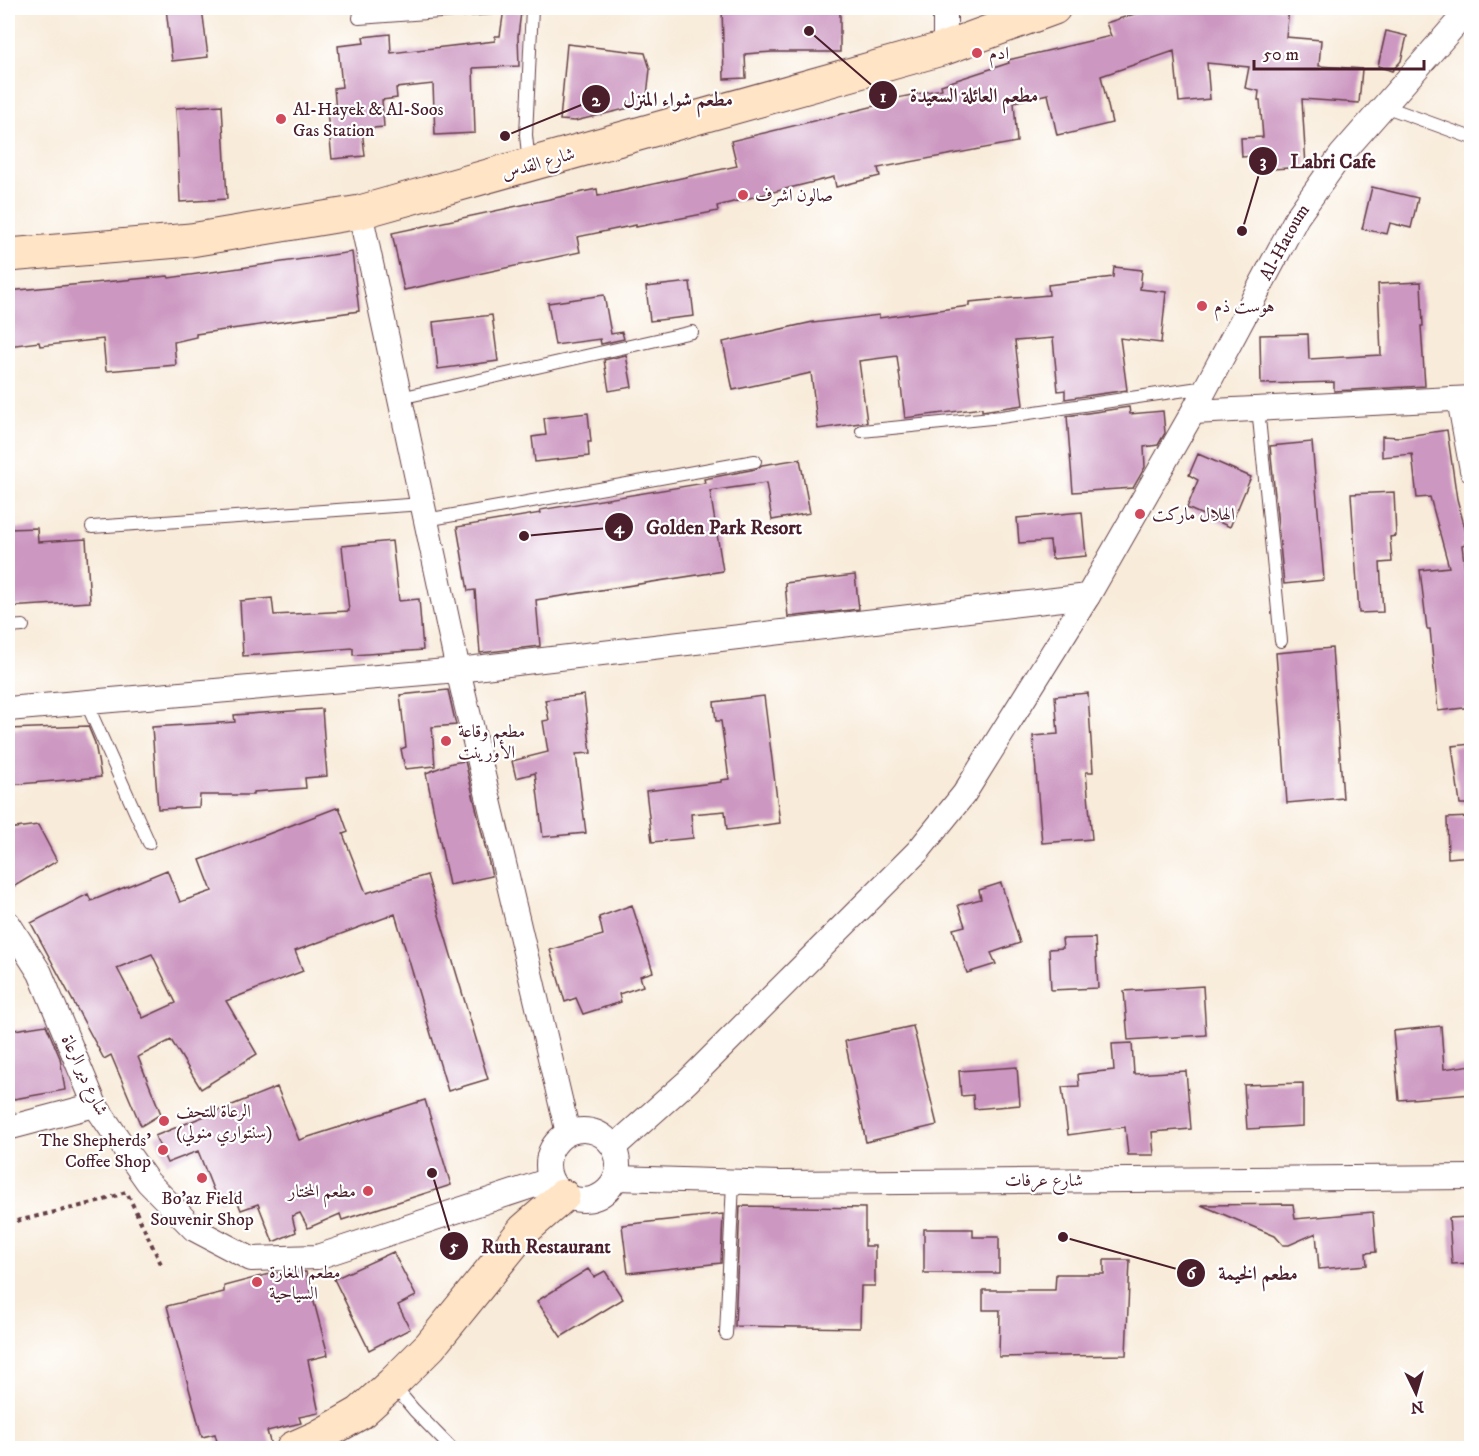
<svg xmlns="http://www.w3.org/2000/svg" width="1479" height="1456" viewBox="0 0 1479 1456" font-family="'IM FELL DW Pica',Amiri,serif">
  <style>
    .building { fill: #cc97c1; fill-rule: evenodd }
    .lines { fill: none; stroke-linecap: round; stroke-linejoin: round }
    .lane-casing { stroke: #643e45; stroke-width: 14 }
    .street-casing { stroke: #643e45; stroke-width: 26 }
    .secondary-casing { stroke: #643e45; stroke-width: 35 }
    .path { stroke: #643e45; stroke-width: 4; stroke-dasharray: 4.5 4.5; stroke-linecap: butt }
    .lane { stroke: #fff; stroke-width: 12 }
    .street { stroke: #fff; stroke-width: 24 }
    .secondary { stroke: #ffe4c6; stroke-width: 33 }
    .poi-dot { fill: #d1495b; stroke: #fff; stroke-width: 2 }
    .labels { text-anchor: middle; stroke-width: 4.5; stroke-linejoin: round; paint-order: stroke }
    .poi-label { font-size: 18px; fill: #4a1f2b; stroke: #fff; text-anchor: start }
    .street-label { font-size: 18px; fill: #4a1f2b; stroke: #fff }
    .leader { fill: none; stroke: #4a1f2b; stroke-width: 2 }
    .callout-dot { fill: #4a1f2b; stroke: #fff; stroke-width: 2 }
    .mark-label { font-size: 18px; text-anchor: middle; font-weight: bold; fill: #fff }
    .callout-label { font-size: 20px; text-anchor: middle; font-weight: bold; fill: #4a1f2b; stroke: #fff; stroke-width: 4.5; stroke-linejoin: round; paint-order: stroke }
  </style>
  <rect width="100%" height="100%" fill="#fff"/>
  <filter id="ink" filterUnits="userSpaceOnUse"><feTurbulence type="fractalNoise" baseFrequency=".0167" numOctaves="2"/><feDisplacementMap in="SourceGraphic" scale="12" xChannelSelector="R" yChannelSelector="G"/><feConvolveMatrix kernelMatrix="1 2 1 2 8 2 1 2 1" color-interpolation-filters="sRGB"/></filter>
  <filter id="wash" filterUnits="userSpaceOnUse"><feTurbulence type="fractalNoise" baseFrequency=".008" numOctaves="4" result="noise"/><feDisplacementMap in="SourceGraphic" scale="24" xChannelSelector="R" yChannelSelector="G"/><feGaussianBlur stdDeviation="1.35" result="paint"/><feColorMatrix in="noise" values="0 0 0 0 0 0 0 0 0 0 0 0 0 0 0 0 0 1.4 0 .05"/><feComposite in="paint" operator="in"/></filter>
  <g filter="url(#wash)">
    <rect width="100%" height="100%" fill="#f8ebd9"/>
    <g id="blocks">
      <!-- building -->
      <path class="building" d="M166 8H202L208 57 172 61Z
        M722 8H840V52H772L745 54 746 78 724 79Z
        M1153 8H1289L1286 37 1321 40 1319 66 1362 69 1359 103 1302 99 1306 167 1255 170 1254 156 1242 157 1241 138 1263 137 1260 100H1258L1259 91 1245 88 1249 67 1207 63 1210 99 1179 102 1174 51 1101 76 1112 123 1067 134 1066 133 1057 135 1048 94 1014 102 1017 142 878 168 880 176 836 187 834 177 717 206 718 211 636 227V225L577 237 580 252 404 290 392 233 597 189 598 196 737 166 731 141 883 104 882 101 942 89 941 85 1009 63 1008 60 1111 36 1106 23Z
        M504 9 521 12 518 36 519 66 473 68 475 133 435 135 433 84 396 88 397 98 382 100 384 127 362 129 365 156 332 159 327 112H336L334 88 342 87 338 46 364 43 363 37 390 34 391 53 495 41V36H500Z
        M1386 31 1407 36 1401 61 1392 71 1378 66Z
        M567 44 645 53 650 69 646 104 575 121 560 120Z
        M222 105 227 199 180 202 176 108Z
        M1372 187 1418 198 1411 228 1390 223 1387 234 1362 229Z
        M352 252 359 311 196 334V337L174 342 176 365 106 371 103 339 40 346 39 342 8 346V291L168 276 169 278Z
        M1114 267 1142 270 1140 289 1166 292 1161 343 1120 338 1127 390 1065 399V390L1058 391 1053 338 1015 341 1023 405 982 411V408L905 418 897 356 859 361 867 422 818 429 811 373 733 390 723 342 813 322V323L879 315V318L969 306V302L1049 295 1048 285 1113 277Z
        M690 282 694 316 650 321 646 287Z
        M1421 282 1423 326H1421L1425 386 1334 391V382L1261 384 1260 335 1308 334 1309 359 1381 355 1378 284Z
        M604 295 611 334 622 332 624 339 601 344 600 339 555 345 548 303Z
        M492 315 498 361 438 369 433 322Z
        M626 355 632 387 609 391 604 360Z
        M1129 407 1130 414 1163 411 1165 433 1158 445 1144 447 1145 467 1133 488 1073 492 1067 416Z
        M588 413 591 442H588L589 456 535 462 532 437 546 435 544 418Z
        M1447 430 1457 499 1469 543 1462 545 1472 628V707L1438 711 1430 629H1427L1420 570 1449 567 1430 497 1417 498 1412 454 1382 457V436L1400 437Z
        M1312 442 1324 580 1284 584 1270 446Z
        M1198 454 1251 477 1230 527 1187 508 1198 480 1189 475Z
        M800 459 810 513 772 520 766 483 710 491 723 571 536 600 540 646 480 653 475 590 468 591 457 527 541 513 540 510 705 483 704 479 756 469 762 465Z
        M1394 492 1396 536 1390 537 1392 562 1380 563 1383 612 1359 613 1351 494Z
        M1082 512 1086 556 1052 559 1050 541 1019 543 1017 518Z
        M37 528 38 542 86 539 90 602 8 607V529Z
        M392 541 399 601 419 599 423 650 353 655V648L243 656 240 601 272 598 274 615 349 611 342 546Z
        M855 575 859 609 788 617 785 583Z
        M1332 648 1343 798 1287 803 1276 653Z
        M448 690 456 725 432 727 435 766 405 769 401 749 406 747 400 695Z
        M1088 693 1093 772H1086L1092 839 1042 843 1033 736 1058 734 1055 696Z
        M584 695 591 753 576 754 586 833 543 837 535 773 516 778 512 761 548 752 543 721 549 720 545 700Z
        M764 696 780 823 727 830 725 811 691 814 693 838 652 842 646 791 721 782V780L729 779 721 721H716L714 702Z
        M322 709 327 776 305 778 306 788 253 792V795H200L199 807 158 809 152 727 235 722 234 715Z
        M88 726 95 743 101 777 8 785V729Z
        M1472 744V804H1460L1452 746Z
        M465 761 492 876 449 885 426 773 452 763Z
        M339 807 348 832 343 834 366 893 427 875 488 1079 448 1091 395 914 295 951 303 971 226 1001 257 1054 201 1089 171 1040 138 1057 161 1114 141 1126 111 1055 104 1059 31 923 88 894 91 901 167 870 180 902 212 891 200 860ZM152 954 176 1003 143 1018 117 968Z
        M1472 817V856L1448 858 1447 818Z
        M38 825 57 861 8 890V829Z
        M1001 883 1020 943 991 953 996 964 967 973 953 929 965 926 958 905 981 899 979 890Z
        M632 905 653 972 640 976 643 986 619 994 621 1002 583 1014 576 998 565 1002 550 950 603 935 599 917Z
        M1095 938 1098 988 1051 990 1049 949 1063 948 1062 939Z
        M1203 986 1206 1035 1128 1040 1124 991Z
        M46 1025 60 1058 65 1090 8 1100V1031Z
        M913 1026 937 1125 866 1142 845 1041Z
        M1441 1026 1444 1069 1472 1065V1094L1399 1100 1393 1031Z
        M1132 1043 1134 1074 1186 1071 1191 1129 1152 1132 1154 1155H1128L1125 1127 1068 1135 1062 1087 1079 1086 1078 1074 1114 1070 1112 1044Z
        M1017 1067 1020 1105 974 1109 973 1095 961 1096 959 1071Z
        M1303 1083V1126L1247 1129 1244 1085Z
        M277 1087 299 1140 425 1100 451 1185 342 1220 340 1214 308 1228 300 1213 292 1216 296 1232 273 1242 258 1204 241 1210 235 1195 218 1202 198 1151 167 1163 155 1136Z
        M1293 1204 1295 1219 1373 1212 1376 1252 1366 1253 1367 1265 1319 1269 1316 1233 1289 1245H1283L1275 1236 1201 1205Z
        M740 1206 865 1208V1246H875V1286H861L860 1328 735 1326Z
        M723 1214 721 1263 628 1273 622 1225Z
        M1472 1217V1263L1452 1264 1449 1218Z
        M924 1229H973V1237H999V1273H924Z
        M393 1252 416 1296 398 1305 410 1329 369 1350 334 1279Z
        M1104 1260H1130L1126 1355 999 1357 1000 1310H983V1290H1055L1056 1274H1104Z
        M588 1269 594 1277 605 1271 623 1299 561 1337 537 1301Z
        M306 1272 328 1355 308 1360 319 1413 299 1417 301 1423 267 1431 272 1449H219L215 1434 202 1437 167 1306 224 1292V1286L273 1273Z"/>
    </g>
  </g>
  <g filter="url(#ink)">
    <use href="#blocks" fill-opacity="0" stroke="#643e45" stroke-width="1.5"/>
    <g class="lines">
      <defs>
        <path id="lane" d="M361 8 359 18 494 8
          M1384 106 1472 138
          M529 164 526 135 532 8
          M400 398 692 332
          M1258 408 1281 641
          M862 431 1001 417 1206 387
          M426 520 755 461
          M92 527 423 504
          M8 627 23 626
          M86 702 149 843
          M726 1334 733 1182
          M393 1385 414 1410 451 1448"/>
        <g id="street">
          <path d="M945 48V8"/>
          <path d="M360 212 458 670 568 1133"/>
          <path d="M1459 399 1472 470"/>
          <path d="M1193 412 1472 398"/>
          <path d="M8 709 458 670 1088 596"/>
          <path d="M8 923 40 973 95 1105 131 1158 148 1182 194 1229 251 1259 317 1257 550 1180"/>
          <path d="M8 1128 95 1105"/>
          <circle cx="583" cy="1165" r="35"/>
          <path id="s1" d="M614 1147 687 1082 918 851 964 794 1088 596 1193 412 1297 217 1341 155 1470 8"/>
          <path d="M617 1178 780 1183 1472 1177"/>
        </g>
        <path id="secondary" d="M8 255 191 240 360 212 945 48 1054 8
          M293 1448 318 1437 360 1413 392 1384 430 1346 524 1230 563 1196"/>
      </defs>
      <!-- lane casing -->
      <use href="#lane" class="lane-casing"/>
      <!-- street casing -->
      <use href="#street" class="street-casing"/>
      <!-- secondary casing -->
      <use href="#secondary" class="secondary-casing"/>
      <!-- path -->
      <path class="path" d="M128 1195 162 1266
        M8 1223 102 1201 128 1191"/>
      <!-- lane -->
      <use href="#lane" class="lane"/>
      <!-- street -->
      <use href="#street" class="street"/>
      <!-- secondary -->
      <use href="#secondary" class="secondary"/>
    </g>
  </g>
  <!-- markers -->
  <g class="poi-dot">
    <circle cx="977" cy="53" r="6"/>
    <circle cx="281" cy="119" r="6"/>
    <circle cx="743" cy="195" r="6"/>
    <circle cx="1202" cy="306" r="6"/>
    <circle cx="1140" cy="514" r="6"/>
    <circle cx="446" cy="741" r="6"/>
    <circle cx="164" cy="1121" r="6"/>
    <circle cx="163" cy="1150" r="6"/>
    <circle cx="202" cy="1178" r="6"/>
    <circle cx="368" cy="1191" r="6"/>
    <circle cx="257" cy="1282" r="6"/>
  </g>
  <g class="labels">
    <!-- poi labels -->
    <g class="poi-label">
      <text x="989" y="59">ادم</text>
      <text x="293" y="115">Al-Hayek &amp; Al-Soos<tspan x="293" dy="21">Gas Station</tspan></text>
      <text x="755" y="201">صالون اشرف</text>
      <text x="1214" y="312">هوست ذم</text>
      <text x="1152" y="520">الهلال ماركت</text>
      <text x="458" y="737">مطعم وقاعة<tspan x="458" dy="21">الأورينت</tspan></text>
      <text x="176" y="1117">الرعاة للتحف<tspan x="176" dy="21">(سنتواري منولي)</tspan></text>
      <text x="151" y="1146" text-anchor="end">The Shepherds'<tspan x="151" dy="21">Coffee Shop</tspan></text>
      <text x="356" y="1197" text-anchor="end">مطعم المختار</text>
      <text x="202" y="1204" text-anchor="middle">Bo'az Field<tspan x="202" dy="21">Souvenir Shop</tspan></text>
      <text x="269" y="1278">مطعم المغارة<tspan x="269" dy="21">السياحية</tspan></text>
    </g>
    <!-- street labels -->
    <g class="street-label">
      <text transform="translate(538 163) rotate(-16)" y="6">شارع القدس</text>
      <text dy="6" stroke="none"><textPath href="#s1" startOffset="1136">Al-Hatoum</textPath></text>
      <text transform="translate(85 1075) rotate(65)" y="6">شارع دير الرعاة</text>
      <text x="1044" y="1186">شارع عرفات</text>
    </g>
  </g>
  <!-- callouts -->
  <path class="leader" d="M809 31L883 95M505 136L596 99M1242 231L1263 161M524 536L619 527M432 1173L454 1246M1063 1237L1191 1273"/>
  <g class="callout-dot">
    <circle cx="809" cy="31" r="6"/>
    <circle cx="505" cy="136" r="6"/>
    <circle cx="1242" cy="231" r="6"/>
    <circle cx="524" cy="536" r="6"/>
    <circle cx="432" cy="1173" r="6"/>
    <circle cx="1063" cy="1237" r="6"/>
    <circle cx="883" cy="95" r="15"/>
    <circle cx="596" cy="99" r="15"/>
    <circle cx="1263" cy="161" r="15"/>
    <circle cx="619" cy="527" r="15"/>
    <circle cx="454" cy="1246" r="15"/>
    <circle cx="1191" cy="1273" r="15"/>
  </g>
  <g class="mark-label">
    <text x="883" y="102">1</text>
    <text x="596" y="106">2</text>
    <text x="1263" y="167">3</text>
    <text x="619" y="533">4</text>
    <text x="454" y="1252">5</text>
    <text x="1191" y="1279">6</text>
  </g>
  <g class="callout-label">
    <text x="974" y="102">مطعم العائلة السعيدة</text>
    <text x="678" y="106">مطعم شواء المنزل</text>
    <text x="1333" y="168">Labri Cafe</text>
    <text x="724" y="534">Golden Park Resort</text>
    <text x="546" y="1253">Ruth Restaurant</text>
    <text x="1258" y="1280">مطعم الخيمة</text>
  </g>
  <!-- margin -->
  <rect width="1479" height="1456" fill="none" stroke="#fff" stroke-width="30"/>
  <!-- north arrow -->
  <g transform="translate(1416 1393) rotate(175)" stroke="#ffffff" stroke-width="4.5" paint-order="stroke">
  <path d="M0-4.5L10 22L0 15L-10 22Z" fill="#4a1f2b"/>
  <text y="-9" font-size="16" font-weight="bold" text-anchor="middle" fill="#4a1f2b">N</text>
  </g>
  <!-- scale -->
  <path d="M1254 60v9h170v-9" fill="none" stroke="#4a1f2b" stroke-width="3"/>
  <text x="1263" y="60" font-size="18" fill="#4a1f2b" stroke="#ffffff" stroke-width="4.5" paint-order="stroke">50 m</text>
</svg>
